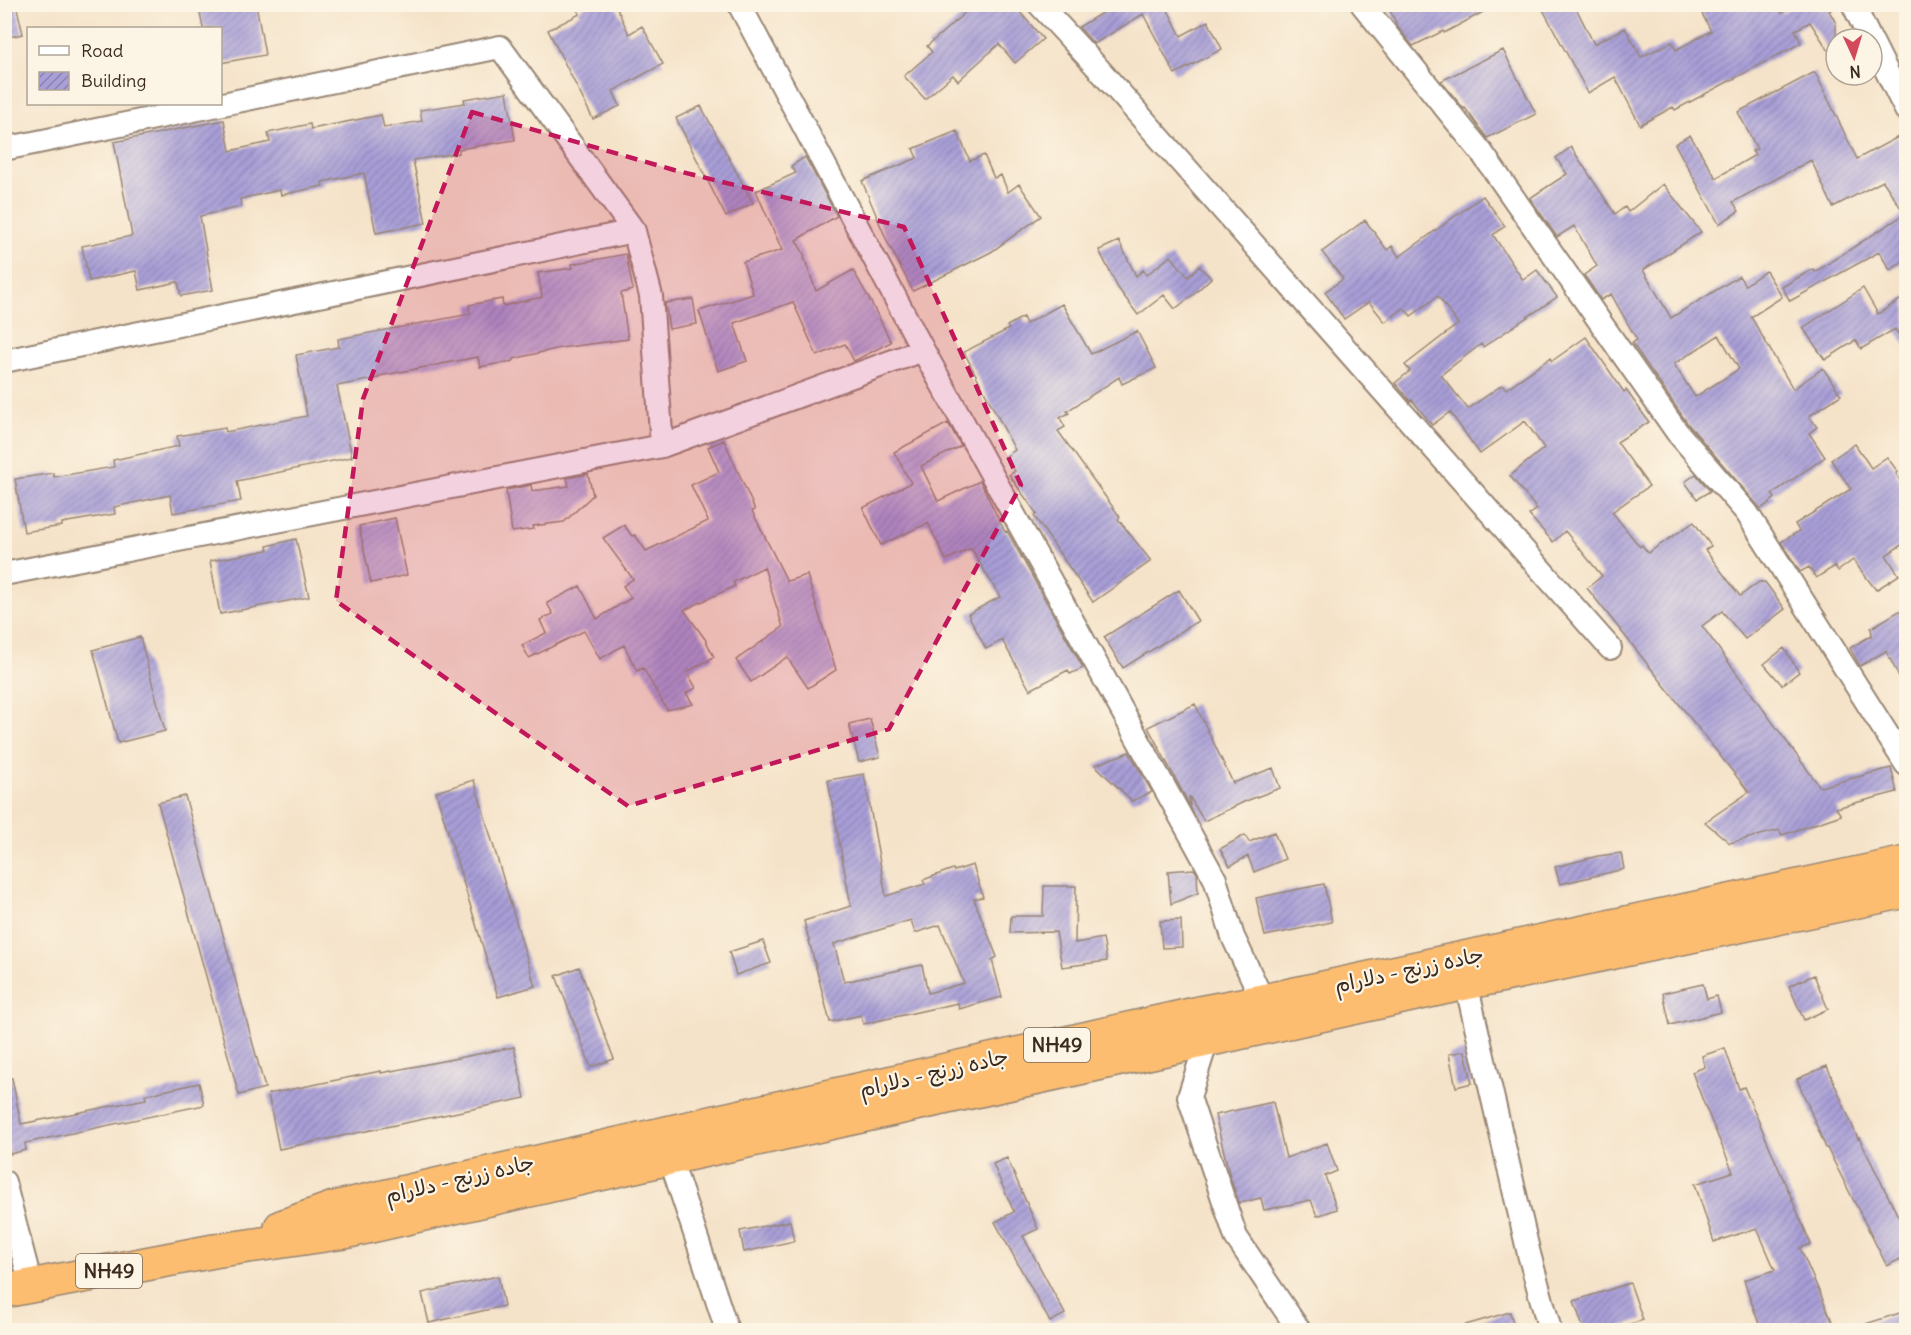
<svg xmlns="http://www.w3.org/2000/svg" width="1911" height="1335" viewBox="0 0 1911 1335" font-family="Delius,'Playpen Sans Arabic',sans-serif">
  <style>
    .building { fill: url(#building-hatch); fill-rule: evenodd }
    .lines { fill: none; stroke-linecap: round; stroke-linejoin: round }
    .minor-casing { stroke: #988674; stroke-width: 26 }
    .trunk-casing { stroke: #988674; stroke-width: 36 }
    .minor { stroke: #fff; stroke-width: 22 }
    .trunk { stroke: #fcbd6f; stroke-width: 33 }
    .marked { fill: #c2185b; fill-opacity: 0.2; stroke: #c2185b; stroke-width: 4.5; stroke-dasharray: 12 8; stroke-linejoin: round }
    .labels { text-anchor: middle; stroke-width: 4.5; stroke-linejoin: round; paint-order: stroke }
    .shield { fill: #fcf5e5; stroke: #75675a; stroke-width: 1.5 }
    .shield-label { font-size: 20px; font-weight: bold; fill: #3b2a1e }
    .street-label { font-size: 21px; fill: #3b2a1e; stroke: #fcf5e5 }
  </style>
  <defs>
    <pattern id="building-hatch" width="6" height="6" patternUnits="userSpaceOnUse" patternTransform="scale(1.5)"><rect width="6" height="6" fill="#a99fd8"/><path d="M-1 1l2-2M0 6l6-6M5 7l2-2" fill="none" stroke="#8b82af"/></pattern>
  </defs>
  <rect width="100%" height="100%" fill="#fcf5e5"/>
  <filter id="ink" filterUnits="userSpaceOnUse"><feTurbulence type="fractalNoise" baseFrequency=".0167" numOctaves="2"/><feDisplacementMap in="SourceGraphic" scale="12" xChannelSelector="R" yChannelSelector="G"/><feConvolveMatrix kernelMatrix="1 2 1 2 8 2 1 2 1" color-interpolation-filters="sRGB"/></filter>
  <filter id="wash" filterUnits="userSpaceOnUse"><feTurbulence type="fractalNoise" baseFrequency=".008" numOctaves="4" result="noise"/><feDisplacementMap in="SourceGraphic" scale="24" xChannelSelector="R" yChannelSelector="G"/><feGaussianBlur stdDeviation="1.35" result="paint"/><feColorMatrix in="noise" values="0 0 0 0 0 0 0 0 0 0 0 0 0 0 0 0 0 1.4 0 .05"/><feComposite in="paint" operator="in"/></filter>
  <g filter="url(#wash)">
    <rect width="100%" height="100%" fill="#f5e3c9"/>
    <g id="blocks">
      <!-- building -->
      <path class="building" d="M4 4H16L23 34 4 38Z
        M198 4H256L265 55 220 63V28H203Z
        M589 4H615L629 34 642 26 663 64 613 91 620 106 593 119 548 30 580 14 578 10Z
        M975 4H1013L1043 39 1015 63 999 44 958 81 953 75 925 99 904 76 932 52 927 46Z
        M1116 4H1165L1181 36 1208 21 1222 49 1175 74 1143 14 1094 44 1079 27Z
        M1387 4H1498L1444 33 1443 31 1413 46 1399 29Z
        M1540 4H1574L1594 44 1625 28 1641 57 1672 42 1676 50 1711 31 1700 10 1711 4H1778L1782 13 1798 4H1840L1829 11 1836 23V62L1810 22 1795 30 1801 43 1675 110 1673 107 1640 125 1615 77 1588 93Z
        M1503 50 1536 114 1487 138 1465 108 1464 109 1441 81Z
        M1815 72 1857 159 1898 137 1906 149V260L1890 270 1879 252 1790 301 1782 287 1813 269 1815 272 1905 214 1883 181 1833 207 1811 160 1733 202 1739 211 1719 224 1675 144 1690 135 1716 178 1755 155 1752 151 1757 149 1738 112Z
        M507 92 515 140 459 149V153L413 160 426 223 376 233 364 173 322 182 323 186 281 195 280 190 240 199 241 207 200 216 213 290 181 296 178 282 140 290 136 271 89 281 82 246 132 236 114 142 224 120 230 151 270 142 268 133 310 124 311 129 381 115 384 128 422 121 420 110 465 103 464 99Z
        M701 106 753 203 726 217 676 118Z
        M957 131 970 161 984 155 994 178 1001 175 1008 192 1019 184 1041 216 991 252 913 291 887 241 862 181 917 158 913 149Z
        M1571 147 1615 214 1625 207 1628 212 1663 184 1701 232 1643 270 1671 318 1739 276 1745 285 1766 271 1782 297 1751 317 1793 389 1823 368 1841 395 1809 416 1817 427 1809 433 1825 457 1772 494 1775 498 1761 509 1688 424 1632 343 1637 340 1611 294 1601 300 1584 275 1597 266 1574 226 1557 237 1530 198 1567 174 1556 158ZM1719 335 1739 369 1695 397 1674 364Z
        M805 157 837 216 796 240 805 256 804 257 816 291 853 270 871 302 891 342 854 361 845 344 817 356 793 302 734 323 747 361 718 371 699 311 753 294 743 262 782 250 756 191 796 173 791 166Z
        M1483 196 1505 226 1493 235 1523 280 1537 270 1557 297 1483 347 1481 344 1441 375 1468 409 1502 385 1506 389 1550 358 1552 361 1586 337 1624 392 1626 390 1649 422 1617 442 1649 486 1612 512 1640 547 1642 545 1648 553 1694 522 1711 546 1705 550 1740 596 1759 582H1765L1785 609 1745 639 1722 611 1702 626 1820 787 1891 768 1897 792 1836 808 1841 815 1782 835 1779 830 1730 843 1705 822 1749 792 1587 588 1602 576 1565 531 1553 542 1529 515 1537 509 1510 476 1544 448 1525 421 1480 454 1450 412 1432 425 1412 400 1410 401 1395 383 1410 371 1405 365 1458 324 1438 296 1411 316 1404 308 1385 322 1369 302 1344 319 1325 292 1343 279 1322 252 1365 220 1387 250 1392 246 1399 257Z
        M1119 241 1136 276 1143 270 1146 275 1171 256 1188 277 1199 266 1211 278 1194 294 1175 309 1164 295 1138 315 1118 288 1099 250Z
        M626 254 633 290 621 293 628 339 560 348 513 359V361L480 367 478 357 379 376V378L337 386 352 457 237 481 241 501 173 513 170 495 114 507 115 514 62 523V526L24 532 15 479 53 473 54 477 114 467 113 460 179 446 177 436 225 428 226 432 307 416 296 355 339 347 338 339 470 314 469 305 502 299 503 306 542 297 538 273 573 268 572 264Z
        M1863 288 1878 314 1906 296V346L1895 329 1861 349 1856 340 1825 360 1803 328Z
        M693 299 697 324 669 329 665 303Z
        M1062 304 1091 354 1137 331 1156 368 1122 384 1119 377 1067 411 1069 413 1060 418 1065 427 1058 431 1120 517 1118 519 1151 561 1093 602 1034 516 1037 514 1009 475 1015 471 1005 457 1015 450 964 352 1009 329 1007 326 1023 317 1026 324Z
        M948 423 961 446 921 466 938 501 980 481 1005 532 1007 531 1083 668 1070 674 1068 670 1030 690 1002 640 986 649 968 614 1000 597 971 548 946 560 928 523 881 545 863 508 911 483 894 452Z
        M724 440 755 510 752 511 787 581 807 575 836 670 808 688 787 657 751 682 736 660 783 627 764 567 733 582 735 586 684 610 705 639 714 657 687 672 696 688 686 693 693 704 667 710 643 668 637 671 624 645 600 659 584 631 529 658 522 645 546 633 540 620 553 614 547 603 580 586 597 619 631 598 623 586 633 579 603 538 624 525 632 536 635 535 646 551 708 521 691 485 719 472 708 447Z
        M1855 444 1871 468 1887 457 1898 472 1896 473 1906 491V542L1886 555 1899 575 1876 590 1853 560 1838 571 1835 566 1816 578 1809 567 1800 572 1781 542 1799 531 1795 524 1851 489 1831 460Z
        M588 474 593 495 564 522 533 526 534 529 512 532 506 490 531 485 532 491 569 486 567 478Z
        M1696 474 1710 491 1697 499 1685 482Z
        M395 518 407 575 371 583 359 526Z
        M296 539 309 597 220 614 210 561 268 550 267 546Z
        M1179 590 1198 621 1123 668 1104 637Z
        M1906 607V690L1886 651 1860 666 1850 648 1872 635 1871 628Z
        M140 637 165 731 118 743 93 650Z
        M1784 648 1799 672 1782 685 1764 664Z
        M1195 704 1233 783 1273 768 1280 788 1246 801 1204 821 1189 796 1190 806 1148 727Z
        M870 719 880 757 859 762 849 724Z
        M1129 752 1152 792 1132 801 1095 765Z
        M864 774 886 896 925 884 923 880 953 869 954 871 973 865 983 897 974 899 997 957 992 960 1002 997 959 1009 958 1003 863 1024 861 1015 830 1022 804 921 851 906 828 780ZM911 920 915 933 940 925 964 983 928 993 922 965 844 982 834 944Z
        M474 780 535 986 498 997 436 792Z
        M185 796 265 1088 239 1095 158 803Z
        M1274 832 1285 859 1254 872 1248 856 1230 866 1220 849 1245 835 1249 842Z
        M1621 853 1624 869 1560 884 1555 867 1598 856Z
        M1194 869 1197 873 1198 893 1171 904 1168 871Z
        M1324 884 1332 922 1265 936 1256 898Z
        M1044 886H1076L1075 943 1103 938 1107 961 1062 967 1056 932 1010 933 1011 916H1043Z
        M1181 920 1182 947 1162 948 1160 921Z
        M763 941 771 963 736 975 729 952Z
        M579 967 614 1059 591 1067 556 976Z
        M1814 975 1828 1009 1804 1020 1789 986Z
        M1703 984 1707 999 1717 996 1721 1012 1670 1025 1663 993Z
        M514 1047 525 1098 279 1149 268 1094 381 1071V1073Z
        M1725 1048 1739 1089 1744 1087 1811 1244 1800 1248 1836 1330H1761L1744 1280 1775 1270 1757 1228 1714 1242 1695 1184 1733 1172 1703 1101 1692 1072 1705 1067 1702 1056Z
        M1465 1051 1472 1083 1456 1087 1449 1054Z
        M1827 1066 1858 1139 1859 1138 1906 1232V1256L1887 1266 1827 1148H1826L1797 1079Z
        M12 1078 21 1124 146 1099 145 1095 199 1083 204 1105 25 1143 26 1150 10 1154 4 1126V1079Z
        M1273 1102 1286 1158 1327 1143 1337 1171 1325 1176 1337 1209 1317 1216 1311 1200 1264 1210 1261 1198 1239 1203 1230 1177 1215 1115Z
        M1007 1158 1038 1229 1023 1236 1065 1314 1050 1322 995 1222 1014 1212 993 1164Z
        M790 1221 794 1241 744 1252 740 1231Z
        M498 1276 504 1306 429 1323 422 1293Z
        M1630 1283 1643 1320 1611 1330H1584L1574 1301Z
        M1906 1311V1330H1856V1327Z
        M1510 1312 1515 1330H1463L1462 1326Z"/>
    </g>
  </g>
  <g filter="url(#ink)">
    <use href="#blocks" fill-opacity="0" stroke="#988674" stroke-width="1.5"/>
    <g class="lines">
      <defs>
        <path id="minor" d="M739 4 923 350 1215 879 1233 937 1263 1001
          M1039 4 1097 67 1610 648
          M1362 4 1482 153 1677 432 1747 513 1906 764
          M1853 4 1870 39
          M1872 42 1906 110
          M4 149 500 47 634 231 651 296 662 446
          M4 361 634 231
          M4 574 662 446 923 350
          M1466 983 1529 1254 1550 1330
          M1204 1029 1207 1040 1189 1097 1236 1237 1299 1330
          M670 1158 727 1330
          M4 1182 31 1285"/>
        <path id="trunk" d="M281 1227 334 1208 1199 1013 1263 1001 1906 863
          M4 1291 214 1251 345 1232 670 1158 1466 983 1906 891"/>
      </defs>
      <!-- minor casing -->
      <use href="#minor" class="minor-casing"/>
      <!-- trunk casing -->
      <use href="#trunk" class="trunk-casing"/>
      <!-- minor -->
      <use href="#minor" class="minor"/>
      <!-- trunk -->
      <use href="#trunk" class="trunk"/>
    </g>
  </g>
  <!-- marked area -->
  <path class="marked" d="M472 112 674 170 904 227 1021 485 889 729 628 806 336 601 363 399Z"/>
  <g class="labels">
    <!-- shield labels -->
    <g class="shield">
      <rect x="1024" y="1028" width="66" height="34" rx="4.5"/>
      <rect x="76" y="1254" width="66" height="34" rx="4.5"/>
    </g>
    <g class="shield-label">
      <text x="1057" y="1052">NH49</text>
      <text x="109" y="1278">NH49</text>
    </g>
    <!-- street labels -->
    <g class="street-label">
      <text transform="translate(1409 970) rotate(-12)" y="7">جاده زرنج - دلارام</text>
      <text transform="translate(934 1073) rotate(-13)" y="7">جاده زرنج - دلارام</text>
      <text transform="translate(460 1179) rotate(-13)" y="7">جاده زرنج - دلارام</text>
    </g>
  </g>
  <!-- margin -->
  <rect width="1911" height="1335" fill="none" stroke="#fcf5e5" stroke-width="24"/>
  <!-- legend -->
  <rect x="27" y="27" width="195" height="78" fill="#fcf5e5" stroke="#afa495" stroke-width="1.5"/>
  <rect x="39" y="46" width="30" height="9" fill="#ffffff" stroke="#afa495" stroke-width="1.5"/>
  <text x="81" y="57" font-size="18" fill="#3b2a1e">Road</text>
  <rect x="39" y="72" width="30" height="18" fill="url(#building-hatch)" stroke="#afa495" stroke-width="1.5"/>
  <text x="81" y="87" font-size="18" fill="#3b2a1e">Building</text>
  <!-- north arrow -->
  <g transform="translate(1854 57) rotate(176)"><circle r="28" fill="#fcf5e5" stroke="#afa495" stroke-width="1.5"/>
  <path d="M0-4.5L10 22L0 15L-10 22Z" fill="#d1495b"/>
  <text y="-9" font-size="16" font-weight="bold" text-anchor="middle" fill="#3b2a1e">N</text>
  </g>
</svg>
